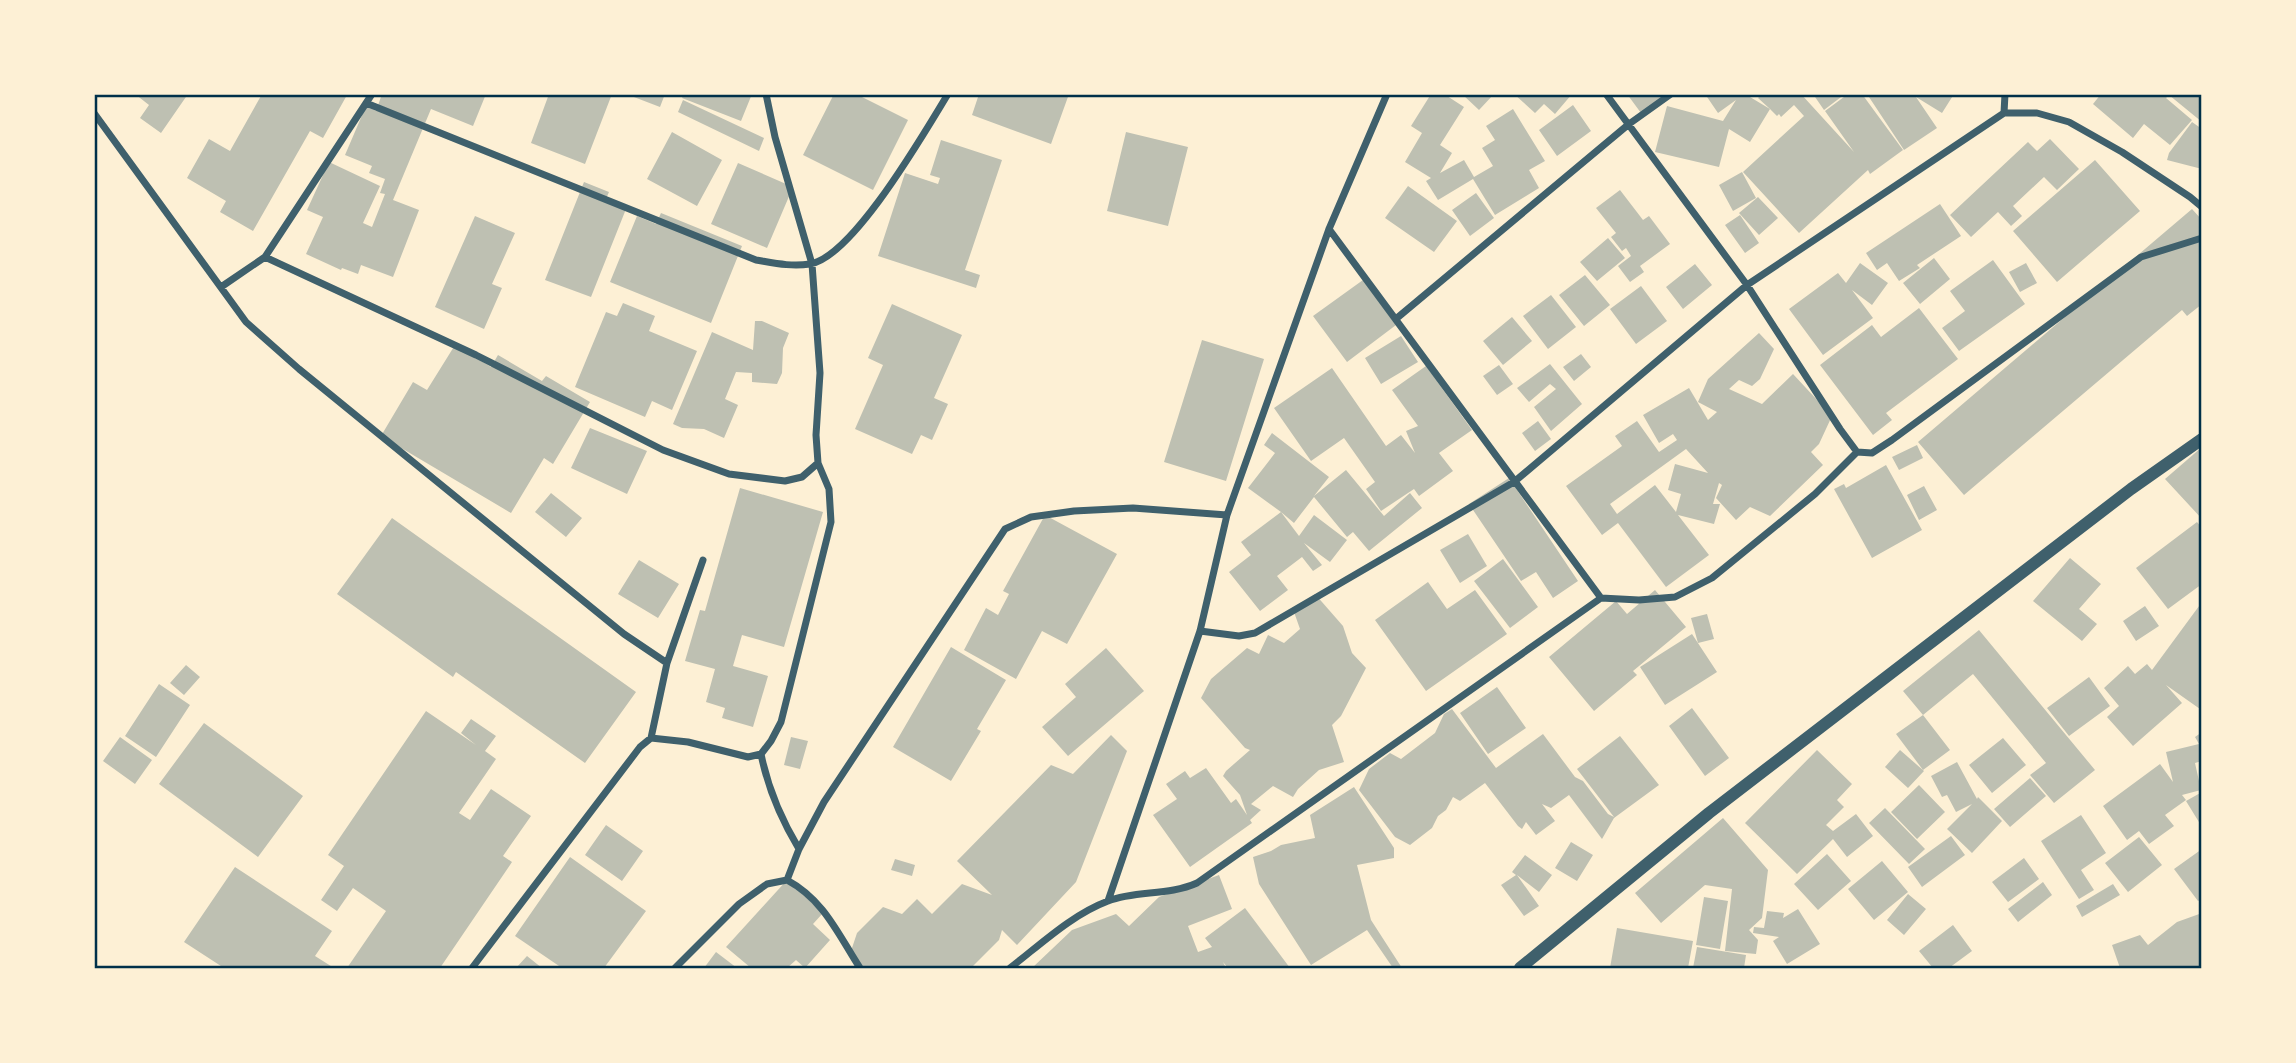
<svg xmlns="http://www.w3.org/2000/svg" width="2296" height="1063" viewBox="0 0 2296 1063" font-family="Spectral,serif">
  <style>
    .building { fill: #bec0b2; fill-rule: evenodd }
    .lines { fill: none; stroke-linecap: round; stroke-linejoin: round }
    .minor { stroke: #3f606c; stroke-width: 7 }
    .tertiary { stroke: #3f606c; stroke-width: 12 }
    .neatline { fill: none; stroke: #003049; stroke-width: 2.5 }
  </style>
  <rect width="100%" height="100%" fill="#fdf0d5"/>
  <!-- building -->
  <path class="building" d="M135 94H188L161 133 140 118 149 105Z
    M262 94 347 95 323 138 310 131 253 231 220 212 226 201 187 178 209 139 230 151Z
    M382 94H486L473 126 431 109 393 200 419 210 393 277 361 265 358 274 342 268 341 270 306 254 323 217 307 210 329 162 380 186 363 223 372 227 385 194 380 193 385 179 369 173 372 166 345 155 366 106 376 111Z
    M549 94H612L585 164 531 143Z
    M626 94H665L660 107Z
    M684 94H752L741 121 682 98Z
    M834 94H856L908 120 873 190 803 155Z
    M979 94H1069L1051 144 972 115Z
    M1431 94H1444L1464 107 1440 145 1452 153 1440 173 1464 160 1474 177 1493 166 1482 148 1495 140 1486 126 1513 109 1545 161 1529 170 1539 188 1495 215 1473 179 1438 200 1426 181 1431 178 1405 162 1422 133 1411 126Z
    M1462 94H1494L1479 110Z
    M1514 94H1572L1555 114 1544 104 1535 113Z
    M1627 94H1659L1662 98 1641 113Z
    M1705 94H1745L1770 109 1758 98 1762 94H1801L1854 152 1825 111 1848 94H1862L1903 150 1870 174 1868 170 1799 233 1743 172 1804 116 1794 105 1781 117 1779 114 1777 116 1770 109 1750 142 1729 129 1719 167 1655 152 1667 106 1723 121 1736 100 1718 113Z
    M1813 94H1845L1824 110Z
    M1867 94H1914L1916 96 1917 94H1954L1942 113 1916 97 1937 128 1904 150Z
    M2101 94H2202V122L2169 95 2166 98 2192 120 2170 145 2144 124 2133 138 2093 104Z
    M683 100 764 138 759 151 678 112Z
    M1573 105 1591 131 1557 156 1539 130Z
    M2192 122 2202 129V169L2167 160 2169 153Z
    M672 132 722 160 697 206 647 179Z
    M1126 132 1188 147 1168 226 1107 211Z
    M2050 139 2079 169 2057 190 2044 177 2013 206 2022 216 2011 226 1998 212 1971 237 1950 215 2028 142 2037 151Z
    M941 140 1002 160 965 270 980 275 976 288 878 256 905 173 938 184 940 178 930 175Z
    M2095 160 2140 211 2057 282 2013 231Z
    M738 163 793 187 767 248 711 224Z
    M1742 172 1756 198 1733 211 1719 185Z
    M584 182 609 192 605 201 626 209 591 297 545 280Z
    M1408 186 1457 221 1434 252 1385 218Z
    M1620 190 1643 220 1649 216 1670 244 1640 266 1644 272 1630 282 1618 266 1631 256 1626 248 1622 251 1611 237 1616 233 1596 208Z
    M1476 193 1494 218 1470 236 1452 210Z
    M1758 197 1778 218 1759 235 1739 213Z
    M1940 204 1961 236 1917 265 1920 268 1899 281 1887 263 1877 270 1866 253Z
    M2192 209 2202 220V304L2187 316 2182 310 1964 495 1918 442Z
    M661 213 742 246 711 323 610 282 637 216 656 224Z
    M1740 215 1759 243 1745 253 1725 225Z
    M475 216 515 233 492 284 502 288 484 329 435 307Z
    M1608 238 1625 258 1597 281 1580 262Z
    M1934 258 1950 279 1920 304 1903 283Z
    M1993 260 2025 304 1959 351 1942 328 1965 311 1950 291Z
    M1860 263 1888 283 1872 305 1852 290 1873 318 1823 355 1789 309 1838 273 1846 283Z
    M2026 263 2037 283 2020 292 2009 272Z
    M1695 264 1712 285 1683 309 1666 287Z
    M1585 275 1610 305 1584 326 1559 295Z
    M1363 280 1396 325 1347 362 1313 316Z
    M1641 286 1667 321 1636 344 1610 309Z
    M1551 295 1576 327 1548 349 1523 316Z
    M623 303 655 316 649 331 697 351 672 410 652 401 645 417 575 387 606 312 617 316Z
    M892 304 962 335 934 398 948 404 932 440 921 435 912 454 855 429 883 365 868 358Z
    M1919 308 1958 359 1886 413 1892 420 1873 435 1820 365 1872 325 1881 337Z
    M1512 317 1532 341 1503 365 1483 341Z
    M755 321H762L789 333 783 348 782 373 777 384 752 382V373L736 372 725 399 738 405 724 438 704 429 682 428 673 424 712 332 753 350Z
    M1759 333 1774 349 1760 379 1752 386 1739 380 1729 389 1762 404 1793 374 1832 416 1819 444 1811 452 1823 465 1770 516 1750 507 1736 520 1716 498 1722 485 1719 483 1713 504H1720L1714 524 1678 515 1709 555 1666 587 1618 523 1602 535 1566 486 1622 446 1615 436 1637 421 1659 452 1677 440 1673 434 1659 443 1643 415 1689 388 1708 420 1717 412 1698 402 1708 379ZM1686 449 1708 473 1675 464 1668 490 1681 494 1676 512 1655 485 1617 514 1610 504Z
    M1401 336 1418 362 1381 384 1365 358Z
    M1202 340 1264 359 1226 481 1164 462Z
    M455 345 491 367 498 355 542 381 546 376 590 402 553 464 544 458 511 513 381 436 413 382 427 390Z
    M1581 354 1591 367 1574 381 1563 367Z
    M1550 364 1582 404 1551 431 1534 407 1556 389 1550 384 1529 402 1517 388Z
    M1499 365 1513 384 1497 395 1483 376Z
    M1426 366 1472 430 1439 453 1453 471 1419 496 1414 489 1381 511 1366 489 1375 482 1344 438 1311 461 1274 408 1332 368 1386 446 1401 435 1415 453 1406 431 1418 426 1392 390Z
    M1538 421 1551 439 1535 451 1522 433Z
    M590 428 647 451 627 494 571 468Z
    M1272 433 1329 477 1314 496 1346 470 1384 516 1410 493 1422 508 1369 551 1353 532 1347 537 1314 497 1294 523 1281 512 1299 536 1314 515 1347 540 1330 562 1304 543 1322 565 1313 571 1302 557 1277 576 1288 590 1260 611 1229 572 1251 555 1241 542 1281 512 1248 488 1275 453 1264 445Z
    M1917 445 1923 458 1899 470 1892 457Z
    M2202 447V519L2165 479Z
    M1886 465 1922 530 1872 558 1834 489 1844 484 1846 488Z
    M1509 478 1578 581 1553 598 1536 572 1521 581 1469 504Z
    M1924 486 1937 510 1919 520 1907 495Z
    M740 488 823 512 784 647 742 635 733 666 768 676 753 727 722 718 725 708 706 702 715 669 685 661 700 610 705 611Z
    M551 493 582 518 566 537 535 512Z
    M1045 515 1117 554 1067 644 1042 631 1016 679 964 650 986 608 998 615 1009 594 1003 591Z
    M392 518 636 692 585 763 456 672 453 677 337 594Z
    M2197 522 2202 528V584L2168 609 2136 568Z
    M1468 534 1487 566 1460 583 1440 550Z
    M2070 558 2101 584 2079 609 2097 624 2082 641 2033 601Z
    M1503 559 1538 607 1510 628 1474 581Z
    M639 560 679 584 658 618 618 594Z
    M1428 582 1447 609 1475 590 1507 634 1426 691 1375 620Z
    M1655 590 1686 627 1633 671 1637 675 1594 711 1549 657 1616 601 1627 614Z
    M1315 594 1343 626 1352 653 1366 668 1341 716 1332 725 1344 762 1319 770 1298 789 1293 797 1273 786 1251 804 1261 810 1250 820 1252 823 1190 867 1153 815 1177 799 1166 784 1185 771 1190 778 1206 768 1231 803 1236 799 1247 815 1240 795 1223 776 1226 771 1250 750 1245 748 1201 698 1211 679 1247 648 1259 654 1268 635 1284 643 1300 629 1294 612Z
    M2202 602V706L2200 709 2166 685 2182 703 2133 746 2107 717 2119 706 2104 688 2128 666 2135 674 2147 664 2152 670Z
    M2145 606 2159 626 2136 641 2123 621Z
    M1707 614 1714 639 1698 643 1691 618Z
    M1979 630 2095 770 2054 803 2030 775 2046 763 1973 674 1923 715 1950 750 1923 770 1896 734 1923 715 1903 691Z
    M1692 634 1717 672 1665 705 1640 667Z
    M951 647 1006 680 977 729 981 731 951 781 893 747Z
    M1106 648 1144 691 1068 756 1042 727 1076 697 1065 684Z
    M186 665 200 677 184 695 170 683Z
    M2089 677 2110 706 2069 736 2047 708Z
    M159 684 190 705 156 757 125 736Z
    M1497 687 1526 728 1488 754 1460 713Z
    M1692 708 1729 758 1705 776 1669 726Z
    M1452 709 1496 768 1543 734 1575 777 1583 781 1608 814 1614 817 1577 769 1620 736 1659 785 1614 818 1602 839 1569 795 1551 808 1542 804 1555 821 1536 835 1526 822 1522 829 1518 826 1485 783 1460 801 1453 797 1446 810 1438 816 1432 828 1410 845 1395 837 1359 790 1369 769 1390 753 1401 759 1435 733 1444 714Z
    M426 711 476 745 461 733 471 719 496 736 485 751 496 759 459 813 470 820 491 789 531 816 503 856 512 862 440 968H347L386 911 353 888 337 911 321 900 344 866 328 855Z
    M204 723 303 796 258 857 159 784Z
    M2202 732V761L2195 763 2201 790 2182 795 2186 800 2165 815 2174 826 2149 844 2139 831 2127 840 2103 806 2160 764 2173 782 2166 752 2199 744 2195 737Z
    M1111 735 1127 751 1076 882 1017 945 1002 930 999 940 971 968H956L949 966 946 968H865L850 954 857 933 883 907 902 914 917 899 932 914 962 884 992 895 957 861 1051 765 1073 774Z
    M120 737 152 760 135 784 103 761Z
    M791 737 808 741 800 769 784 765Z
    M2003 738 2026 765 1992 793 1969 765Z
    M1817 750 1852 784 1837 800 1844 807 1826 825 1833 831 1856 814 1873 836 1847 857 1833 839 1797 874 1745 823Z
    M1900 750 1924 771 1908 788 1885 767Z
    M1957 762 1977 799 1978 797 2002 821 1972 853 1947 829 1972 804 1956 812 1947 795 1942 797 1931 776Z
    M2030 778 2046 796 2010 827 1994 809Z
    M1919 785 1945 812 1917 839 1891 812Z
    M1354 787 1394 848V858L1357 865 1371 920 1402 968H1393L1367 930 1311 965 1259 884 1253 857 1271 851 1281 845 1315 838 1310 815Z
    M2202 792V827L2186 801Z
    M1885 808 1925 849 1909 864 1869 823Z
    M2081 815 2106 853 2081 870 2094 890 2079 899 2041 841Z
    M1723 818 1768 870 1762 918 1749 930 1758 940 1756 954 1725 951 1732 889 1705 885 1661 923 1635 893Z
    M606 825 643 851 622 881 585 855Z
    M1951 836 1965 855 1922 887 1908 867Z
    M2139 837 2162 865 2128 892 2105 863Z
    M1571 842 1593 855 1577 881 1555 868Z
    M2202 849V899L2198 901 2174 869Z
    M1827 854 1851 881 1818 910 1794 884Z
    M1525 855 1552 875 1539 892 1517 875 1539 906 1524 916 1501 885 1516 875 1512 872Z
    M570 857 646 911 604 968H562L515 936Z
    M2024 858 2039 879 2008 902 1992 882Z
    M895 859 915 865 912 876 891 870Z
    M1882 861 1908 892 1874 920 1848 889Z
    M235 867 332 931 315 956 334 968H224L184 942Z
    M1219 875 1232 909 1188 926 1198 952 1212 947 1205 938 1245 908 1290 968H1228L1223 962 1226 968H1032L1072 930 1116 914 1129 926 1159 897Z
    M787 880 823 913 813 924 830 940 805 968 796 960 787 968H751L726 947Z
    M2043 882 2052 895 2018 922 2008 909Z
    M2113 884 2120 895 2082 917 2076 906Z
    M1908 894 1926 909 1904 935 1887 920Z
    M1704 897 1728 901 1720 949 1696 945Z
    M1798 909 1820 944 1787 964 1773 941 1779 937 1753 933 1754 927 1764 928 1767 911 1784 913 1783 918Z
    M2202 913V968H2120L2112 945 2140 935 2148 945 2177 922Z
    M1953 925 1972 951 1949 968H1933L1919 951Z
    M1617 928 1693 941 1688 968H1610Z
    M1697 947 1746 955 1744 968H1693Z
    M716 952 737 968H704Z
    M527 956 542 968H516Z"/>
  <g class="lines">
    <!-- minor -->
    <path class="minor" d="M1606 94 1747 285 1840 429 1857 452 1872 453 1892 440 2141 257 2202 238
      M366 103 756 260C774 263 791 267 810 264 853 257 924 133 948 94
      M94 113 246 322 299 369 624 634 667 663
      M2004 113 2005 94
      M1329 229 1601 598
      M265 257 476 355 663 450 729 474 785 481 802 477 818 463
      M221 287 265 257 372 94
      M1397 318 1629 124 1671 94
      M1200 631 1239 636 1255 633 1514 482 1747 285 2004 113H2037L2069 122 2122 152 2190 197 2202 207
      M651 738 667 663 703 560
      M761 754C768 789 781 819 799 849
      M787 880 799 849 824 802 1005 529 1031 517 1074 511 1133 508 1227 515
      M1108 901 1200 631 1227 515 1329 229 1387 94
      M472 968 640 747 651 738 688 742 748 757 761 754 771 741 781 722 831 522 829 489 818 463 816 435 820 373 812 264 775 137 766 94
      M675 968 739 904 767 884 787 880C824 900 838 934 860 968
      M1010 968C1040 945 1071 915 1108 901 1136 890 1168 896 1197 883L1601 598 1639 600 1675 597 1712 578 1815 494 1857 452"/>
    <!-- tertiary -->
    <path class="tertiary" d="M1520 968 1709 813 2131 489 2202 439"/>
  </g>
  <!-- border -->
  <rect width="2296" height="1063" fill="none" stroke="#fdf0d5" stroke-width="192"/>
  <rect x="96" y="96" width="2104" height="871" class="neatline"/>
</svg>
